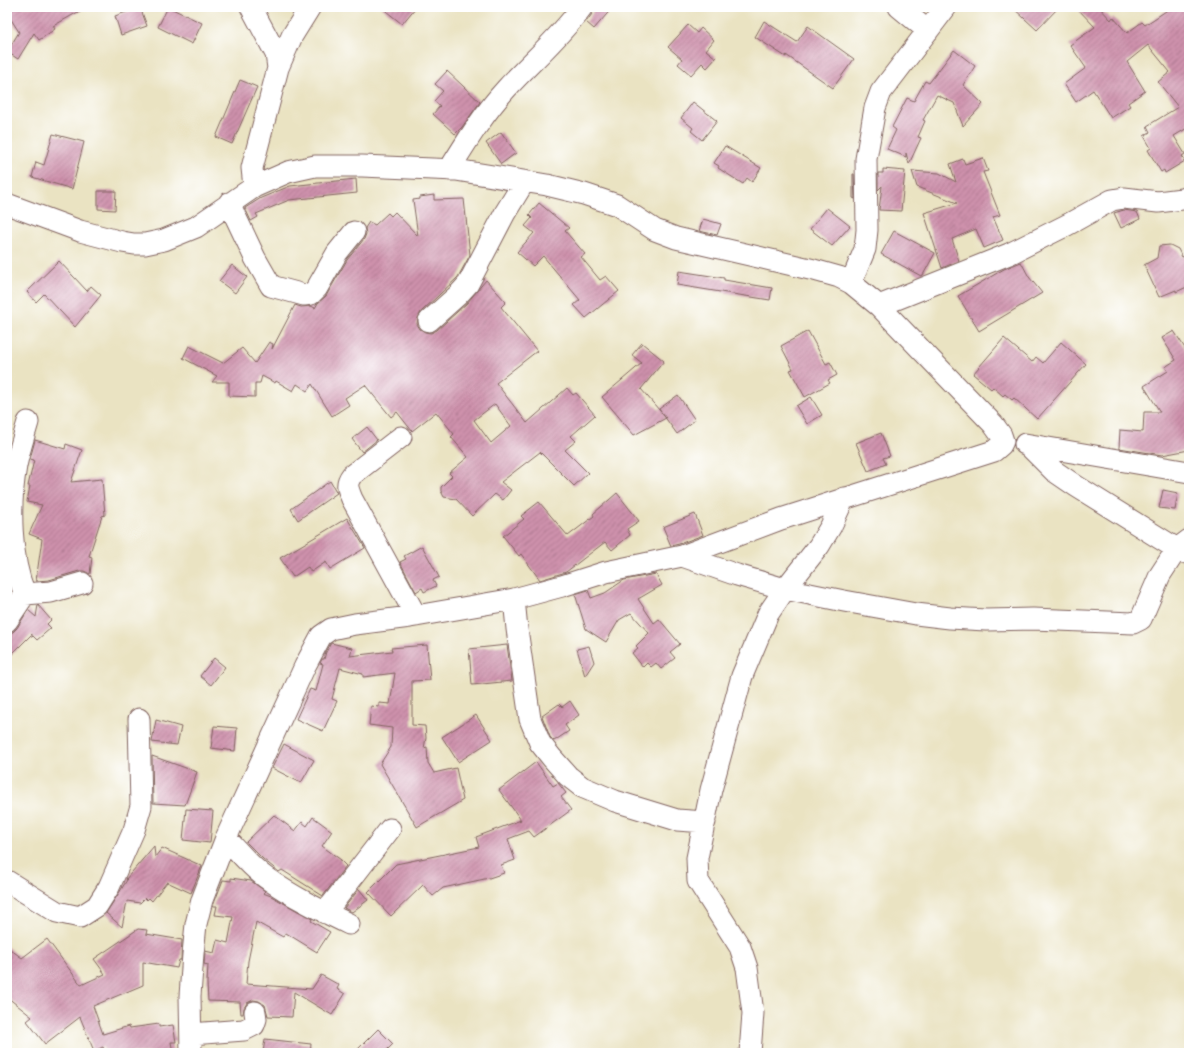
<svg xmlns="http://www.w3.org/2000/svg" width="1196" height="1060" viewBox="0 0 1196 1060" font-family="Dekko,sans-serif">
  <style>
    .building { fill: url(#building-hatch); fill-rule: evenodd }
    .lines { fill: none; stroke-linecap: round; stroke-linejoin: round }
    .minor-casing { stroke: #826460; stroke-width: 23 }
    .minor { stroke: #fff; stroke-width: 21 }
  </style>
  <defs>
    <pattern id="building-hatch" width="6" height="6" patternUnits="userSpaceOnUse"><rect width="6" height="6" fill="#ce91ac"/><path d="M-1 1l2-2M0 6l6-6M5 7l2-2" fill="none" stroke="#a9768c"/></pattern>
  </defs>
  <rect width="100%" height="100%" fill="#fff"/>
  <filter id="ink" filterUnits="userSpaceOnUse"><feTurbulence type="fractalNoise" baseFrequency=".025" numOctaves="2"/><feDisplacementMap in="SourceGraphic" scale="8" xChannelSelector="R" yChannelSelector="G"/><feConvolveMatrix kernelMatrix="1 2 1 2 8 2 1 2 1" color-interpolation-filters="sRGB"/></filter>
  <filter id="wash" filterUnits="userSpaceOnUse"><feTurbulence type="fractalNoise" baseFrequency=".012" numOctaves="4" result="noise"/><feDisplacementMap in="SourceGraphic" scale="16" xChannelSelector="R" yChannelSelector="G"/><feGaussianBlur stdDeviation="0.9" result="paint"/><feColorMatrix in="noise" values="0 0 0 0 0 0 0 0 0 0 0 0 0 0 0 0 0 1.4 0 .05"/><feComposite in="paint" operator="in"/></filter>
  <g filter="url(#wash)">
    <rect width="100%" height="100%" fill="#eae3c2"/>
    <g id="blocks">
      <!-- building -->
      <path class="building" d="M7 7H87L53 26 55 29 39 40 34 33 18 59 7 52 19 32 7 13Z
        M140 7 147 26 121 35 115 16Z
        M168 7 202 23 192 44 158 27Z
        M381 7H416L402 24Z
        M594 7H613L594 29 586 22 592 14Z
        M1012 7H1059L1037 30Z
        M1076 7H1099L1111 20 1113 17 1127 33 1142 22 1145 25 1172 7H1185L1189 13V127L1174 136 1185 154 1182 156 1185 161 1165 173 1164 170 1161 172 1148 150 1151 148 1144 136 1150 132 1147 126 1178 107 1158 82 1170 72 1148 45 1127 62 1145 91 1128 103 1130 106 1111 118 1093 90 1076 102 1064 84 1086 68 1070 45 1095 27Z
        M764 21 797 42 808 26 854 59 833 88 786 55V57L755 37Z
        M688 25 697 33 701 28 714 40 706 50 716 58 707 68 702 63 691 75 678 64 682 59 668 47Z
        M954 50 975 66 963 85 983 104 963 126 954 103 937 95 923 120 925 121 918 137 921 138 909 164 906 153V157L887 149 896 130 892 127 907 98 914 101 925 81 929 83Z
        M447 71 480 102 462 127 455 134 433 114 440 106 434 101 443 91 435 84Z
        M240 80 257 87 232 144 216 137Z
        M693 102 717 121 702 140 691 131 693 128 681 118Z
        M501 132 516 153 501 164 486 143Z
        M53 134 84 142 72 189 32 177 36 162 44 165Z
        M725 146 761 168 752 182 747 178 743 184 718 168 719 166 714 163Z
        M983 158 988 171 983 172 1000 215 993 217 1003 240 984 248 976 229 952 239 959 261 942 268 924 213 957 203 917 187 912 171 939 173 956 182 950 164 963 159 965 164Z
        M883 169 905 171 901 211 879 210 882 186 878 190V173H883Z
        M853 174H854L855 199 853 198Z
        M356 179 357 193 289 200 256 214 258 217 251 221 245 208 261 198 290 186Z
        M98 191H116L115 210 98 209Z
        M434 195V200L464 199 470 255 458 277 421 312 418 318 417 324 420 329 425 332 431 333 437 330 467 303 486 280 506 302 501 307 537 351 496 383 527 423 567 388 573 395 576 393 595 415 571 436 576 441 565 450 588 473 574 486 540 452 501 482 511 490 503 500 495 494 472 516 456 499 444 497 441 491V487L452 476 449 473 468 457 451 437 454 434 436 412 412 431 397 412 391 417 365 385 345 398 349 405 332 416 312 384 307 391 297 384 293 391 276 381 275 383 262 376 260 383H255V397L229 396V382H212L217 376 183 358 189 346 223 363 242 348 255 363 269 342 273 344 272 349 295 305 301 307 311 306 315 308 318 303 326 296 347 260 364 239 366 234 365 228 369 222 375 225 388 213 391 216 395 212 418 236 413 200 420 199V197ZM495 404 511 426 491 443 474 420Z
        M539 203 569 228 565 231 585 254 581 257 600 280 606 276 619 291 586 318 574 305 580 300 543 256 533 266 517 252 534 233 525 226 532 218 529 215Z
        M827 208 850 226 832 246 810 229Z
        M1124 210 1137 212 1140 219 1121 228 1114 213Z
        M703 219 721 224 717 235 699 231Z
        M894 231 935 253 923 275 921 276 881 254Z
        M1170 245 1178 249 1182 257 1189 254V286L1176 292V290L1159 297 1144 265 1157 258 1159 246Z
        M59 261 87 291 91 286 101 295 75 327 44 294 36 302 27 292Z
        M1021 262 1029 277 1042 293 979 331 958 296 1004 269Z
        M232 265 247 277 235 293 219 281Z
        M679 271 724 278V280L772 288 770 300 677 285Z
        M808 331 826 364 830 362 837 375 828 380 830 383 805 397 790 370 793 369 781 346Z
        M1174 331 1188 353 1189 352V450L1162 455 1119 448 1120 430 1143 432 1144 412H1160L1144 386 1168 371 1165 367 1176 360 1162 338Z
        M1004 338 1032 362 1036 357 1043 363 1061 342 1086 364 1037 419 1014 398 1012 400 1005 394 1003 396 993 387 991 389 973 374Z
        M642 343 664 361 641 389 666 418 634 435 602 397 642 363 632 355Z
        M678 395 695 420 677 434 659 409Z
        M811 397 822 415 807 424 796 406Z
        M367 427 377 440 362 452 352 439Z
        M881 433 890 456 883 458 886 464 868 471 856 443Z
        M35 440 65 449 66 444 82 450 71 482 102 479 105 515 102 516 89 556 92 557 90 574 84 571H79L49 580 36 581 42 539 29 534 42 505 27 502 30 486H28L34 460 30 459Z
        M330 481 337 493 298 520 291 509Z
        M1163 490 1178 493 1175 510 1159 508Z
        M617 493 639 521 627 529 630 535 612 550 605 542 566 572 540 580 521 554 519 556 503 536 524 519 521 516 539 502 568 536 594 516 593 514Z
        M695 514 703 535 679 544 671 546 663 527Z
        M347 518 365 548 330 569 326 562 311 572 308 567 293 577 280 558Z
        M422 546 439 577 433 580 436 586 424 592 422 588 416 592 400 562 406 559 404 556Z
        M656 574 662 585 638 599 654 623 659 619 680 644 670 652 675 658 661 669 656 663 651 667 647 663 643 667 632 653 638 648 636 646 649 633 631 613 619 620 606 642 586 629 575 594 588 590 591 598 605 593 624 580Z
        M38 605 51 620 47 624 51 628 37 640 33 636 32 637V634L7 659V633L13 632 17 628 28 610 36 617Z
        M331 643 352 648 350 656 392 651 391 648 427 645 430 680 412 681V725L425 726 426 738 424 748 427 747 428 763 434 773 456 768 463 800 417 827 380 764 391 747 392 728 369 725 371 706 379 707V703L390 704 395 673 363 677V674L340 668 332 699 337 701 323 731 296 719 310 689 316 691 323 664 320 663 322 659H324L326 652Z
        M507 645 512 681 472 685 469 649Z
        M589 646 594 662 585 676 577 649Z
        M214 658 225 667 211 685 200 676Z
        M570 701 579 715 565 725 569 731 554 741 550 737 542 716 559 704 562 707Z
        M476 715 492 740 458 762 442 737Z
        M156 720 181 727 177 745 152 742Z
        M214 726 237 728 235 751 211 748Z
        M284 744 314 760 301 783 272 768Z
        M152 756 197 772 185 805 153 803Z
        M536 762 553 786 558 783 566 793 561 797 571 810 534 837 529 831 508 839 515 860 501 865 504 873 489 878 443 888 433 896 423 885 391 916 368 892 396 864 479 847 476 837 521 820 499 790Z
        M186 809 213 811 210 843 183 840Z
        M274 815 295 831 302 822 307 826 313 817 332 831 322 846 341 860V861L346 866 323 896 282 870 279 872 263 859 246 842Z
        M154 846 155 857 162 848 202 866 191 893 167 882 152 901 149 898 147 900 145 898 140 903 127 901 122 927 106 913 119 893 127 880 126 879Z
        M231 878 251 881 265 891 263 893 271 896 312 919 311 921 330 932 317 952 286 933 283 937 256 922 248 961 246 984 312 989 321 975 339 985 337 989 345 994 332 1015 294 992 292 1017 268 1016 265 1005 259 1001 253 1000 247 1003 244 1008 243 1014H241L240 1002 208 1001 207 983 208 965 204 964 205 951 214 953 217 940 228 943 233 917 215 915 217 906H213L223 880 231 881Z
        M359 889 368 900 352 912 344 908Z
        M138 929 147 930 146 934 182 940 181 960H179L177 968 143 962V985L93 1006 103 1034 129 1026 130 1028 159 1024V1027L173 1025 176 1042H171L173 1053H105L103 1047 94 1051 80 1017 45 1044 27 1021 32 1017 7 997V947L22 958 47 939 81 985 105 974 94 959Z
        M378 1029 393 1044 384 1053H354Z
        M265 1039 311 1044 310 1053H263Z"/>
    </g>
  </g>
  <g filter="url(#ink)">
    <use href="#blocks" fill-opacity="0" stroke="#826460" stroke-width="1"/>
    <g class="lines">
      <defs>
        <path id="minor" d="M251 7 276 54 278 68
          M899 7 928 31
          M449 170C467 141 484 113 507 88 532 61 560 37 582 7
          M254 187 252 168 278 68 292 36 310 7
          M229 203 255 258 271 286 304 295 311 294 317 288 337 253 354 232
          M7 204 80 231 122 242 134 244H145L164 240 196 227 254 187 288 172 315 166H362L456 170 547 185 584 194 617 205 655 230 676 238 814 270 839 277 851 283 879 306 993 424 1001 435 1003 441 1001 445 994 451 781 519 682 556 606 572 562 586 514 599 410 617 355 624 331 629 321 636 305 666 226 838 202 900 196 924 193 954 190 996 191 1053
          M851 283 865 249 867 230 866 159 875 108 881 92 946 7
          M879 306 1009 254 1067 225 1112 200 1124 198 1158 202 1182 199 1189 197
          M429 321 458 295 468 284 505 213 524 182
          M401 437 352 475C345 484 348 489 352 499L416 616
          M1025 444 1189 472
          M1028 445 1054 471 1076 486 1177 549 1189 554
          M682 556 737 575 785 589 844 601 916 614 950 618 986 620 1033 619 1133 623 1141 619 1160 575 1177 549 1189 540
          M25 594 51 592 82 583
          M514 599 517 629 530 719 540 743 552 758 568 776 582 787 615 801 677 820 705 822
          M7 621 25 594C10 558 9 505 16 466 19 451 24 436 28 422
          M226 838C238 851 250 866 265 877 291 896 320 910 349 924
          M7 881 57 912 80 917 97 906 109 887 134 830 141 806 139 719
          M325 913 390 829
          M191 1034 244 1030 254 1025 256 1019 255 1012
          M750 1053 753 1013 747 968 740 947 698 881 697 858 711 790 742 676 768 614 785 589 819 546 831 526 844 498"/>
      </defs>
      <!-- minor casing -->
      <use href="#minor" class="minor-casing"/>
      <!-- minor -->
      <use href="#minor" class="minor"/>
    </g>
  </g>
  <!-- margin -->
  <rect width="1196" height="1060" fill="none" stroke="#fff" stroke-width="24"/>
</svg>
